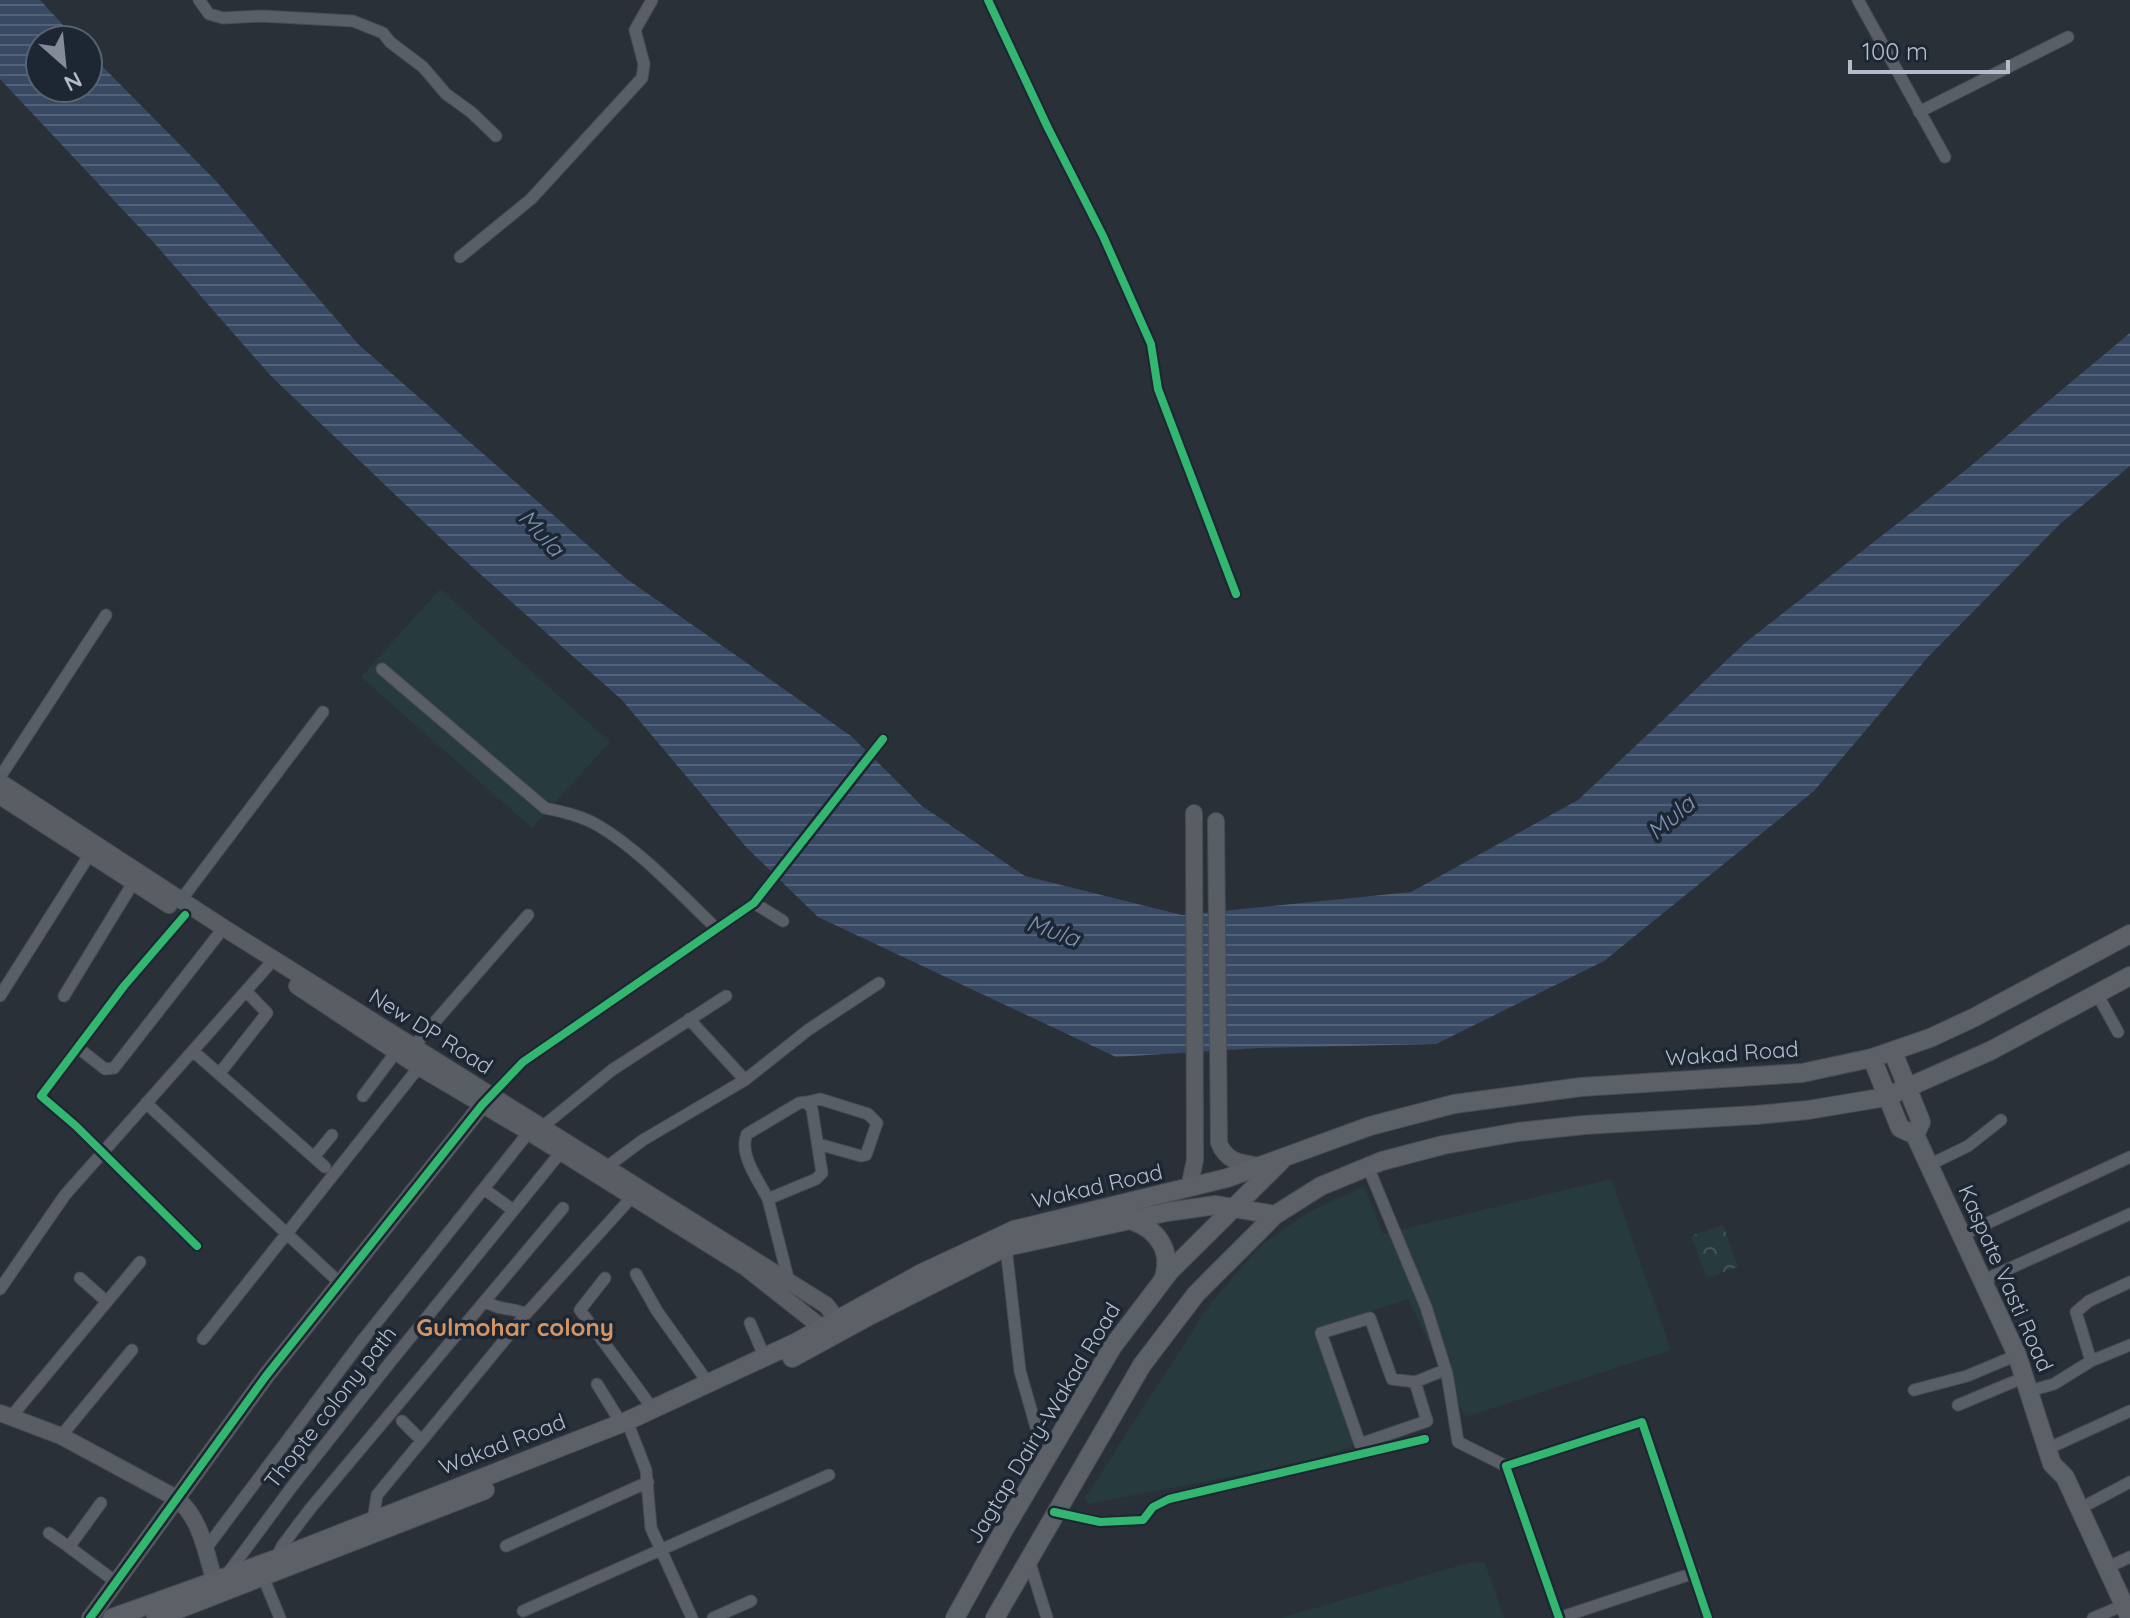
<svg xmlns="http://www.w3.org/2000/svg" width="2130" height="1618" viewBox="0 0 2130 1618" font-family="Quicksand,sans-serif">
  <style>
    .green { fill: #273a3e }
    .park { fill: url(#park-crowns) }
    .water { fill: url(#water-rules) }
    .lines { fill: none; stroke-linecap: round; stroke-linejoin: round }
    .street-casing { stroke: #484c53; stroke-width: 13 }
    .secondary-casing { stroke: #484c53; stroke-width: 18 }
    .primary-casing { stroke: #484c55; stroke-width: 20 }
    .street { stroke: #5a5e66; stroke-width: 11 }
    .secondary { stroke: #595d64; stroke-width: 16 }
    .primary { stroke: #5c6168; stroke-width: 18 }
    .cycleway-casing { stroke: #1d2633; stroke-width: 13 }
    .cycleway { stroke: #33b770; stroke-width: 8 }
    .labels { text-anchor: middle; stroke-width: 7; stroke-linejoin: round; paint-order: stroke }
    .street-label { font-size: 22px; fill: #b4bcc9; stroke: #1d2633 }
    .water-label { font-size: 24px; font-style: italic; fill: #7c92b1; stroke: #1d2633 }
    .neighbourhood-label { font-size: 24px; font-weight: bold; fill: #d59563; stroke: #1d2633 }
  </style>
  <defs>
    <pattern id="park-crowns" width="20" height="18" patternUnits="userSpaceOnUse" patternTransform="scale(2)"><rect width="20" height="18" fill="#273a3e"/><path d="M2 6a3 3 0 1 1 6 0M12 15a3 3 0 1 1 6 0" fill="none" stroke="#445559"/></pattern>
    <pattern id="water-rules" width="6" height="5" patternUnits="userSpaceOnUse" patternTransform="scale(2)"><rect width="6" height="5" fill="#384963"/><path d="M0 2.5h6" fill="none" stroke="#526178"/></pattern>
  </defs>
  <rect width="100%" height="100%" fill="#2a3038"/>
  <!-- green -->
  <path class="green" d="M440 589 610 742 532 828 361 677Z
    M1611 1179 1671 1350 1465 1417 1408 1299 1316 1329 1354 1446 1302 1463 1088 1504 1085 1498 1210 1304 1261 1245 1309 1212 1364 1186 1383 1234Z
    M1471 1562 1485 1563 1504 1618H1281Z"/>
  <!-- park -->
  <path class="park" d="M1723 1225 1738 1267 1707 1278 1691 1236Z"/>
  <!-- water -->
  <path class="water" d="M0 0H40L77 40H40V88H88V52L216 181 358 344 624 577 851 736 922 806 1025 876 1182 915 1411 892 1578 800 1746 642 1967 469 2130 333V466L2060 524 1928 657 1814 791 1604 961 1436 1044 1259 1048 1116 1057 818 917 746 847 622 700 451 548 271 376 155 244 0 79Z"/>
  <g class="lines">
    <defs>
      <path id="street" d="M199 0 209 14 223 18 261 16 353 21 383 33 390 42 423 67 446 94 471 112 496 136
        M988 0 1048 128 1103 236 1151 344 1158 389 1236 594
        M1858 0 1945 157
        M1919 112 2068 37
        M460 257 531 199 642 78 644 64 635 30 652 0
        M382 669 545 808C564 812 582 816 599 826 641 851 681 895 717 929
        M0 777 106 615
        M181 900 323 712
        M754 903 783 921
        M185 915 124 986 41 1096 76 1126 197 1246
        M2097 994 2118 1032
        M0 996 93 849
        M64 996 133 883
        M689 1019 745 1080
        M77 1047 105 1069 114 1068 218 935
        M413 1047 528 915
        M194 1052 325 1167
        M219 1074 267 1013 246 991
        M491 1095 523 1062 754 903 883 739
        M363 1096 396 1052
        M807 1102 820 1099 868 1114 877 1123 866 1155 861 1156 818 1144
        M146 1103 340 1283
        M542 1127 612 1070 726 996
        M314 1157 332 1135
        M1929 1165 1968 1146 2001 1120
        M608 1166 643 1140 745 1080 808 1030 879 983
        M1368 1167 1426 1307 1447 1374 1458 1442 1506 1466
        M484 1189 513 1210
        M768 1199C759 1181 738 1154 747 1134L799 1103 807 1102 812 1109 822 1173 816 1179 768 1199 789 1282
        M1962 1235 2130 1157
        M1006 1247 1020 1371 1036 1427
        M636 1274 657 1311 709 1384
        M80 1278 107 1302
        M605 1278 580 1310 653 1409
        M1984 1280 2130 1214
        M2130 1282 2089 1301 2076 1312 2091 1361 2130 1345
        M0 1289 65 1195 268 966
        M485 1301C498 1311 513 1307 526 1314
        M750 1323 765 1358
        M203 1339 419 1067
        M1415 1382 1427 1421 1360 1444 1321 1333 1370 1318 1392 1379 1415 1382 1445 1370
        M597 1384 621 1423
        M1914 1390 1967 1376 2017 1355
        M2029 1391 2054 1384 2091 1361
        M1958 1405 2025 1377
        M10 1418 140 1262
        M402 1421 421 1440
        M627 1421 646 1470 651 1528 692 1618
        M61 1436 132 1350
        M2047 1449 2130 1411
        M101 1503 69 1547 116 1582
        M2079 1509 2130 1482
        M1054 1512 1100 1522 1143 1520 1153 1507 1169 1499 1425 1439
        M373 1520 377 1495 526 1314 632 1197
        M49 1533 69 1547
        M506 1546 648 1482
        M204 1551 361 1342 529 1132
        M1028 1557 1047 1618
        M276 1559 282 1546 310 1509 563 1208
        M2106 1568 2130 1557
        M225 1577 291 1488 388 1365 561 1152
        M263 1577 280 1618
        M523 1611 829 1475
        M713 1618 751 1601
        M1559 1618 1506 1466 1642 1422 1708 1618
        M1559 1618 1694 1573
        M2093 1618 2124 1605"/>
      <path id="secondary" d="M0 782 224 928 826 1305 836 1318
        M0 796 169 905
        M1216 821 1219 1143C1227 1163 1242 1163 1261 1166
        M297 986 419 1067 529 1132 745 1267 821 1327
        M1189 1188 1195 1160 1194 813
        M0 1413 61 1436 176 1498C204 1520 207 1561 218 1593
        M90 1618 266 1376 487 1099"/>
      <path id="primary" d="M1893 1052 1921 1122 1915 1135
        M1872 1058 1900 1128 1915 1135 2017 1355 2052 1464 2065 1477 2130 1618
        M1133 1221C1158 1230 1172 1251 1164 1277
        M792 1358 869 1316 1006 1247 1167 1212 1216 1205 1275 1215
        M112 1618 276 1559 627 1421 797 1342 922 1273 1014 1230 1227 1178 1370 1126 1454 1104 1581 1087 1802 1073 1872 1058 1930 1038 1973 1018 2130 934
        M156 1618 485 1490
        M955 1618 1005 1528 1113 1346 1170 1271 1281 1161
        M995 1618 1142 1365 1196 1294 1275 1215 1321 1186 1382 1161 1443 1145 1518 1132 1584 1125 1756 1115 1808 1110 1886 1097 1990 1051 2130 976"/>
    </defs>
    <!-- street casing -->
    <use href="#street" class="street-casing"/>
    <!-- secondary casing -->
    <use href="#secondary" class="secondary-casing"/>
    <!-- primary casing -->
    <use href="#primary" class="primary-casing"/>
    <!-- street -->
    <use href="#street" class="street"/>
    <!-- secondary -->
    <use href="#secondary" class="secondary"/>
    <!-- primary -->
    <use href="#primary" class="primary"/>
    <defs>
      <path id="cycleway" d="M988 0 1048 128 1103 236 1151 344 1158 389 1236 594
        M185 915 124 986 41 1096 76 1126 197 1246
        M1054 1512 1100 1522 1143 1520 1153 1507 1169 1499 1425 1439
        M90 1618 266 1376 482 1105 523 1062 754 903 883 739
        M1559 1618 1506 1466 1642 1422 1708 1618"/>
    </defs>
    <!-- cycleway casing -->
    <use href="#cycleway" class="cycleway-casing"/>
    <!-- cycleway -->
    <use href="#cycleway" class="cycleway"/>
  </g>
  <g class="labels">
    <!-- street labels -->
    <g class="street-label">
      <text transform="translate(431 1031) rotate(32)" y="8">New DP Road</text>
      <text transform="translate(1732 1053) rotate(-4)" y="8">Wakad Road</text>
      <text transform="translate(1097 1186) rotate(-13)" y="8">Wakad Road</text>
      <text transform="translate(2006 1278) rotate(66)" y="8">Kaspate Vasti Road</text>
      <text transform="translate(330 1407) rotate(-52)" y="8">Thopte colony path</text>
      <text transform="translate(1043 1423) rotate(-59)" y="8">Jagtap Dairy-Wakad Road</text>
      <text transform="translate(502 1444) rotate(-21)" y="8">Wakad Road</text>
    </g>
    <!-- water labels -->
    <g class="water-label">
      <text transform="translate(541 533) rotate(47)" y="8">Mula</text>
      <text transform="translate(1671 818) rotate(-41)" y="8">Mula</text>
      <text transform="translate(1053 931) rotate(19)" y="8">Mula</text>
    </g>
    <!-- neighbourhood labels -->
    <g class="neighbourhood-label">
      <text x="515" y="1336">Gulmohar colony</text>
    </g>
  </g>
  <!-- north arrow -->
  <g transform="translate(64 64) rotate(153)"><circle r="38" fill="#1d2633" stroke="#59626f" stroke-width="2"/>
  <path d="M0-6L14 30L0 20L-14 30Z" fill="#848b96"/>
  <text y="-12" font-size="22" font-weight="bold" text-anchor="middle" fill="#b4bcc9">N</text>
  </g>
  <!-- scale -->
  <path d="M1850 60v12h158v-12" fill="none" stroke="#b4bcc9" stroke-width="4"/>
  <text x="1862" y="60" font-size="24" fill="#b4bcc9" stroke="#1d2633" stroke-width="6" paint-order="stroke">100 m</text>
</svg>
